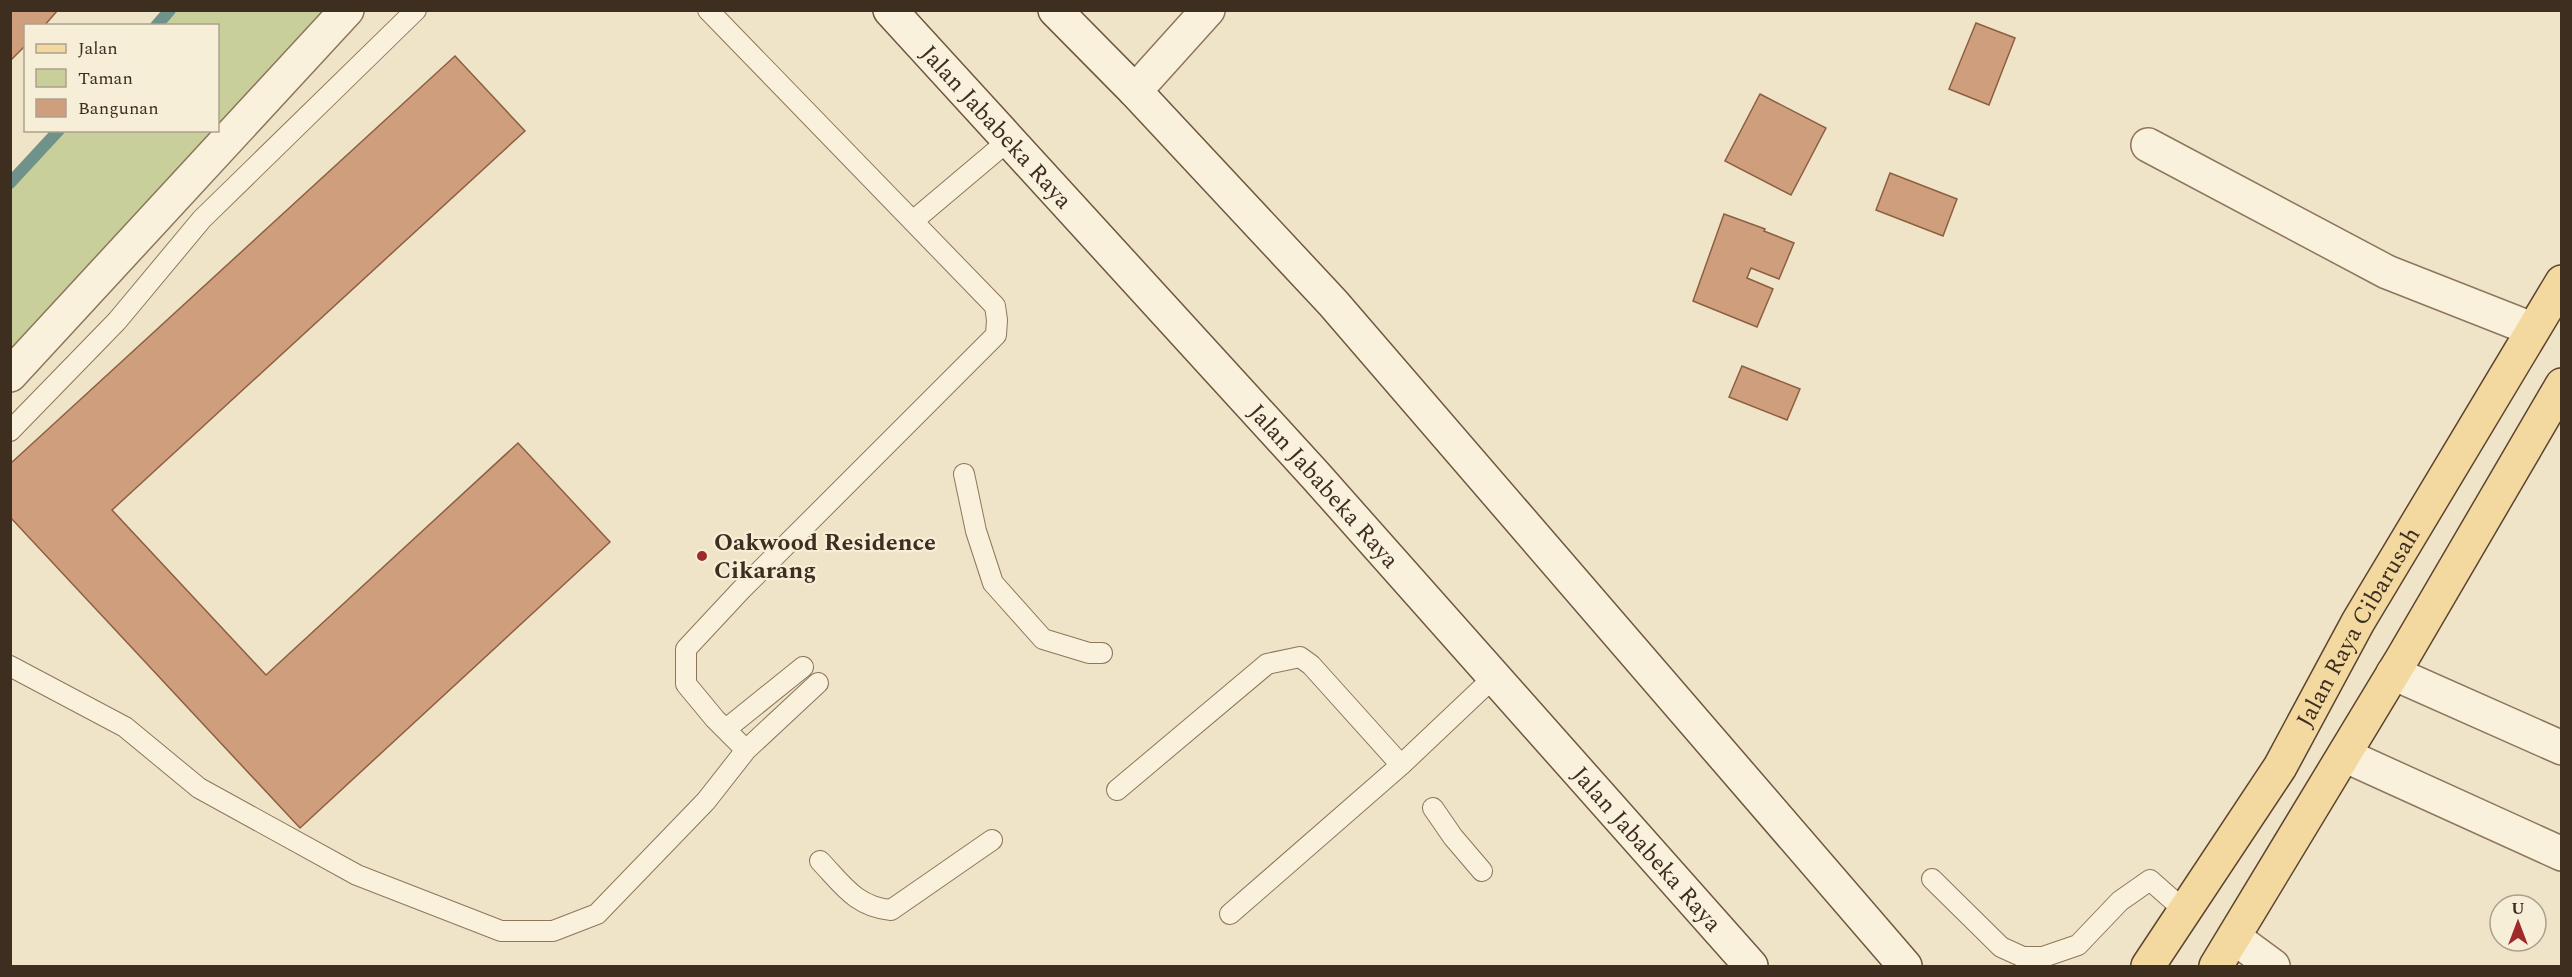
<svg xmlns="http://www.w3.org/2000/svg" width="2572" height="977" viewBox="0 0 2572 977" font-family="Spectral,serif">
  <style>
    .green { fill: #c9cf9b }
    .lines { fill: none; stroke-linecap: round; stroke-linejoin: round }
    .stream { stroke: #6f938a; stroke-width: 12 }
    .building { fill: #cf9f7d; stroke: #8d5f41; stroke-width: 1.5 }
    .lane-casing { stroke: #8d765c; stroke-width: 22 }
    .street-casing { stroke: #8d765c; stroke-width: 36 }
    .secondary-casing { stroke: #6f573f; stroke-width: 36 }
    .primary-casing { stroke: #5b4430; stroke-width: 36 }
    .lane { stroke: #faf1dc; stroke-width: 20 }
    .street { stroke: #faf1dc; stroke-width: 33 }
    .secondary { stroke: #faf1dc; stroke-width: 33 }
    .primary { stroke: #f3d9a0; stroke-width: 33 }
    .poi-dot { fill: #9e2a2b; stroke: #f7eed8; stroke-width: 2 }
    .labels { text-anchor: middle; stroke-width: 4.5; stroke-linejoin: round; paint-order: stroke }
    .street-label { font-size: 24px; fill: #3d2e20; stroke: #f7eed8 }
    .poi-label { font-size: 24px; font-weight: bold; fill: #3d2e20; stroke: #f7eed8; text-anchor: start }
  </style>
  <rect width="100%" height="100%" fill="#f0e4c8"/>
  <!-- green -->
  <path class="green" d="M173 11H347L11 375 10 188 63 131 218 130V26L159 25Z"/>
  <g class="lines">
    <!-- stream -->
    <path class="stream" d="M156 26 170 10
      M10 183 59 130"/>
  </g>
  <!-- building -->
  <path class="building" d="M10 10H58L44 26H26V45L10 61Z
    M1976 23 2015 38 1989 105 1949 89Z
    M455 56 525 131 112 510 266 675 518 443 610 542 300 828 10 517V464Z
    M1760 94 1826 128 1791 195 1725 161Z
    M1890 173 1957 199 1943 236 1876 210Z
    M1724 214 1765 229 1764 231 1794 243 1779 279 1751 268 1747 278 1773 289 1757 327 1693 301Z
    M1742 366 1800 389 1787 420 1729 397Z"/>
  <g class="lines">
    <defs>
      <path id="lane" d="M913 221 1009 140
        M10 431 117 321 202 219 416 10
        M964 474 976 531 993 583 1043 639 1089 653H1102
        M10 666 125 727 199 788 357 875 501 931H553L597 914 706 801 746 750 715 719 686 684V649L741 590 996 335 997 320 995 306 708 10
        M726 729 803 667
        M746 750 818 683
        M1117 790 1267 664 1300 657 1311 665 1401 765
        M1433 808 1453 837 1482 871
        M820 861C842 884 856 907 891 910L992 840
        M1932 879 2001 947 2023 957H2043L2078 945 2120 901 2150 880 2185 911
        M1230 914 1401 765 1493 678"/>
      <path id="street" d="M1135 91 1208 10
        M2148 145 2387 272 2532 329
        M10 375 347 10
        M2393 673 2562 748
        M2344 755 2562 854
        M2235 938 2273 966"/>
      <g id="secondary">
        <path id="s1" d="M890 10 1315 475 1751 966"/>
        <path d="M1055 10 1135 91 1333 303 1905 966"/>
      </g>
      <g id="primary">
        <path id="s2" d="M2148 966 2280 767 2358 622 2562 282"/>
        <path d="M2216 966 2403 657 2562 385"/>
      </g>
    </defs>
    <!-- lane casing -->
    <use href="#lane" class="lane-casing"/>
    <!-- street casing -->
    <use href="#street" class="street-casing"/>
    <!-- secondary casing -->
    <use href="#secondary" class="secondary-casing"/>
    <!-- primary casing -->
    <use href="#primary" class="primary-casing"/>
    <!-- lane -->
    <use href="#lane" class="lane"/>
    <!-- street -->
    <use href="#street" class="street"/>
    <!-- secondary -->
    <use href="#secondary" class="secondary"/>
    <!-- primary -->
    <use href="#primary" class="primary"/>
  </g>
  <!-- markers -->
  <circle class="poi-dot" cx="702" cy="556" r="6"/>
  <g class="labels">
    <!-- street labels -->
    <g class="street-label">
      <text dy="8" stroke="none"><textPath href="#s1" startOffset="158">Jalan Jababeka Raya</textPath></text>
      <text dy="8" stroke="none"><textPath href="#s1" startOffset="644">Jalan Jababeka Raya</textPath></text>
      <text dy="8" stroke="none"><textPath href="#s2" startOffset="399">Jalan Raya Cibarusah</textPath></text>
      <text dy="8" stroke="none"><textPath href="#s1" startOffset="1130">Jalan Jababeka Raya</textPath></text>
    </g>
    <!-- poi labels -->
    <g class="poi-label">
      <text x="714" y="550">Oakwood Residence<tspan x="714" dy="28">Cikarang</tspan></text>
    </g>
  </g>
  <!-- border -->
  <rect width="2572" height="977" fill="none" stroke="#3d2e20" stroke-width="24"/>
  <!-- legend -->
  <rect x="24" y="24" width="195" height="108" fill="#f7eed8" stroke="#ada18e" stroke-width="1.5"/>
  <rect x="36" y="44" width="30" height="9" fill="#f3d9a0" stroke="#ada18e" stroke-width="1.5"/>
  <text x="78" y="54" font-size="18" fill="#3d2e20">Jalan</text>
  <rect x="36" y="69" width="30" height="18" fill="#c9cf9b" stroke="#ada18e" stroke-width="1.5"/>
  <text x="78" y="84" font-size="18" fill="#3d2e20">Taman</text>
  <rect x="36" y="99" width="30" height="18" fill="#cf9f7d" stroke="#ada18e" stroke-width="1.5"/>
  <text x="78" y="114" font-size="18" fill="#3d2e20">Bangunan</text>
  <!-- north arrow -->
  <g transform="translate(2518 923)"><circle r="28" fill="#f7eed8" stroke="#ada18e" stroke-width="1.5"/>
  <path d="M0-4.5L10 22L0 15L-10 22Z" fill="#9e2a2b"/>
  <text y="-9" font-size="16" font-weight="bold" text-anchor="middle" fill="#3d2e20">U</text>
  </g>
</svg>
